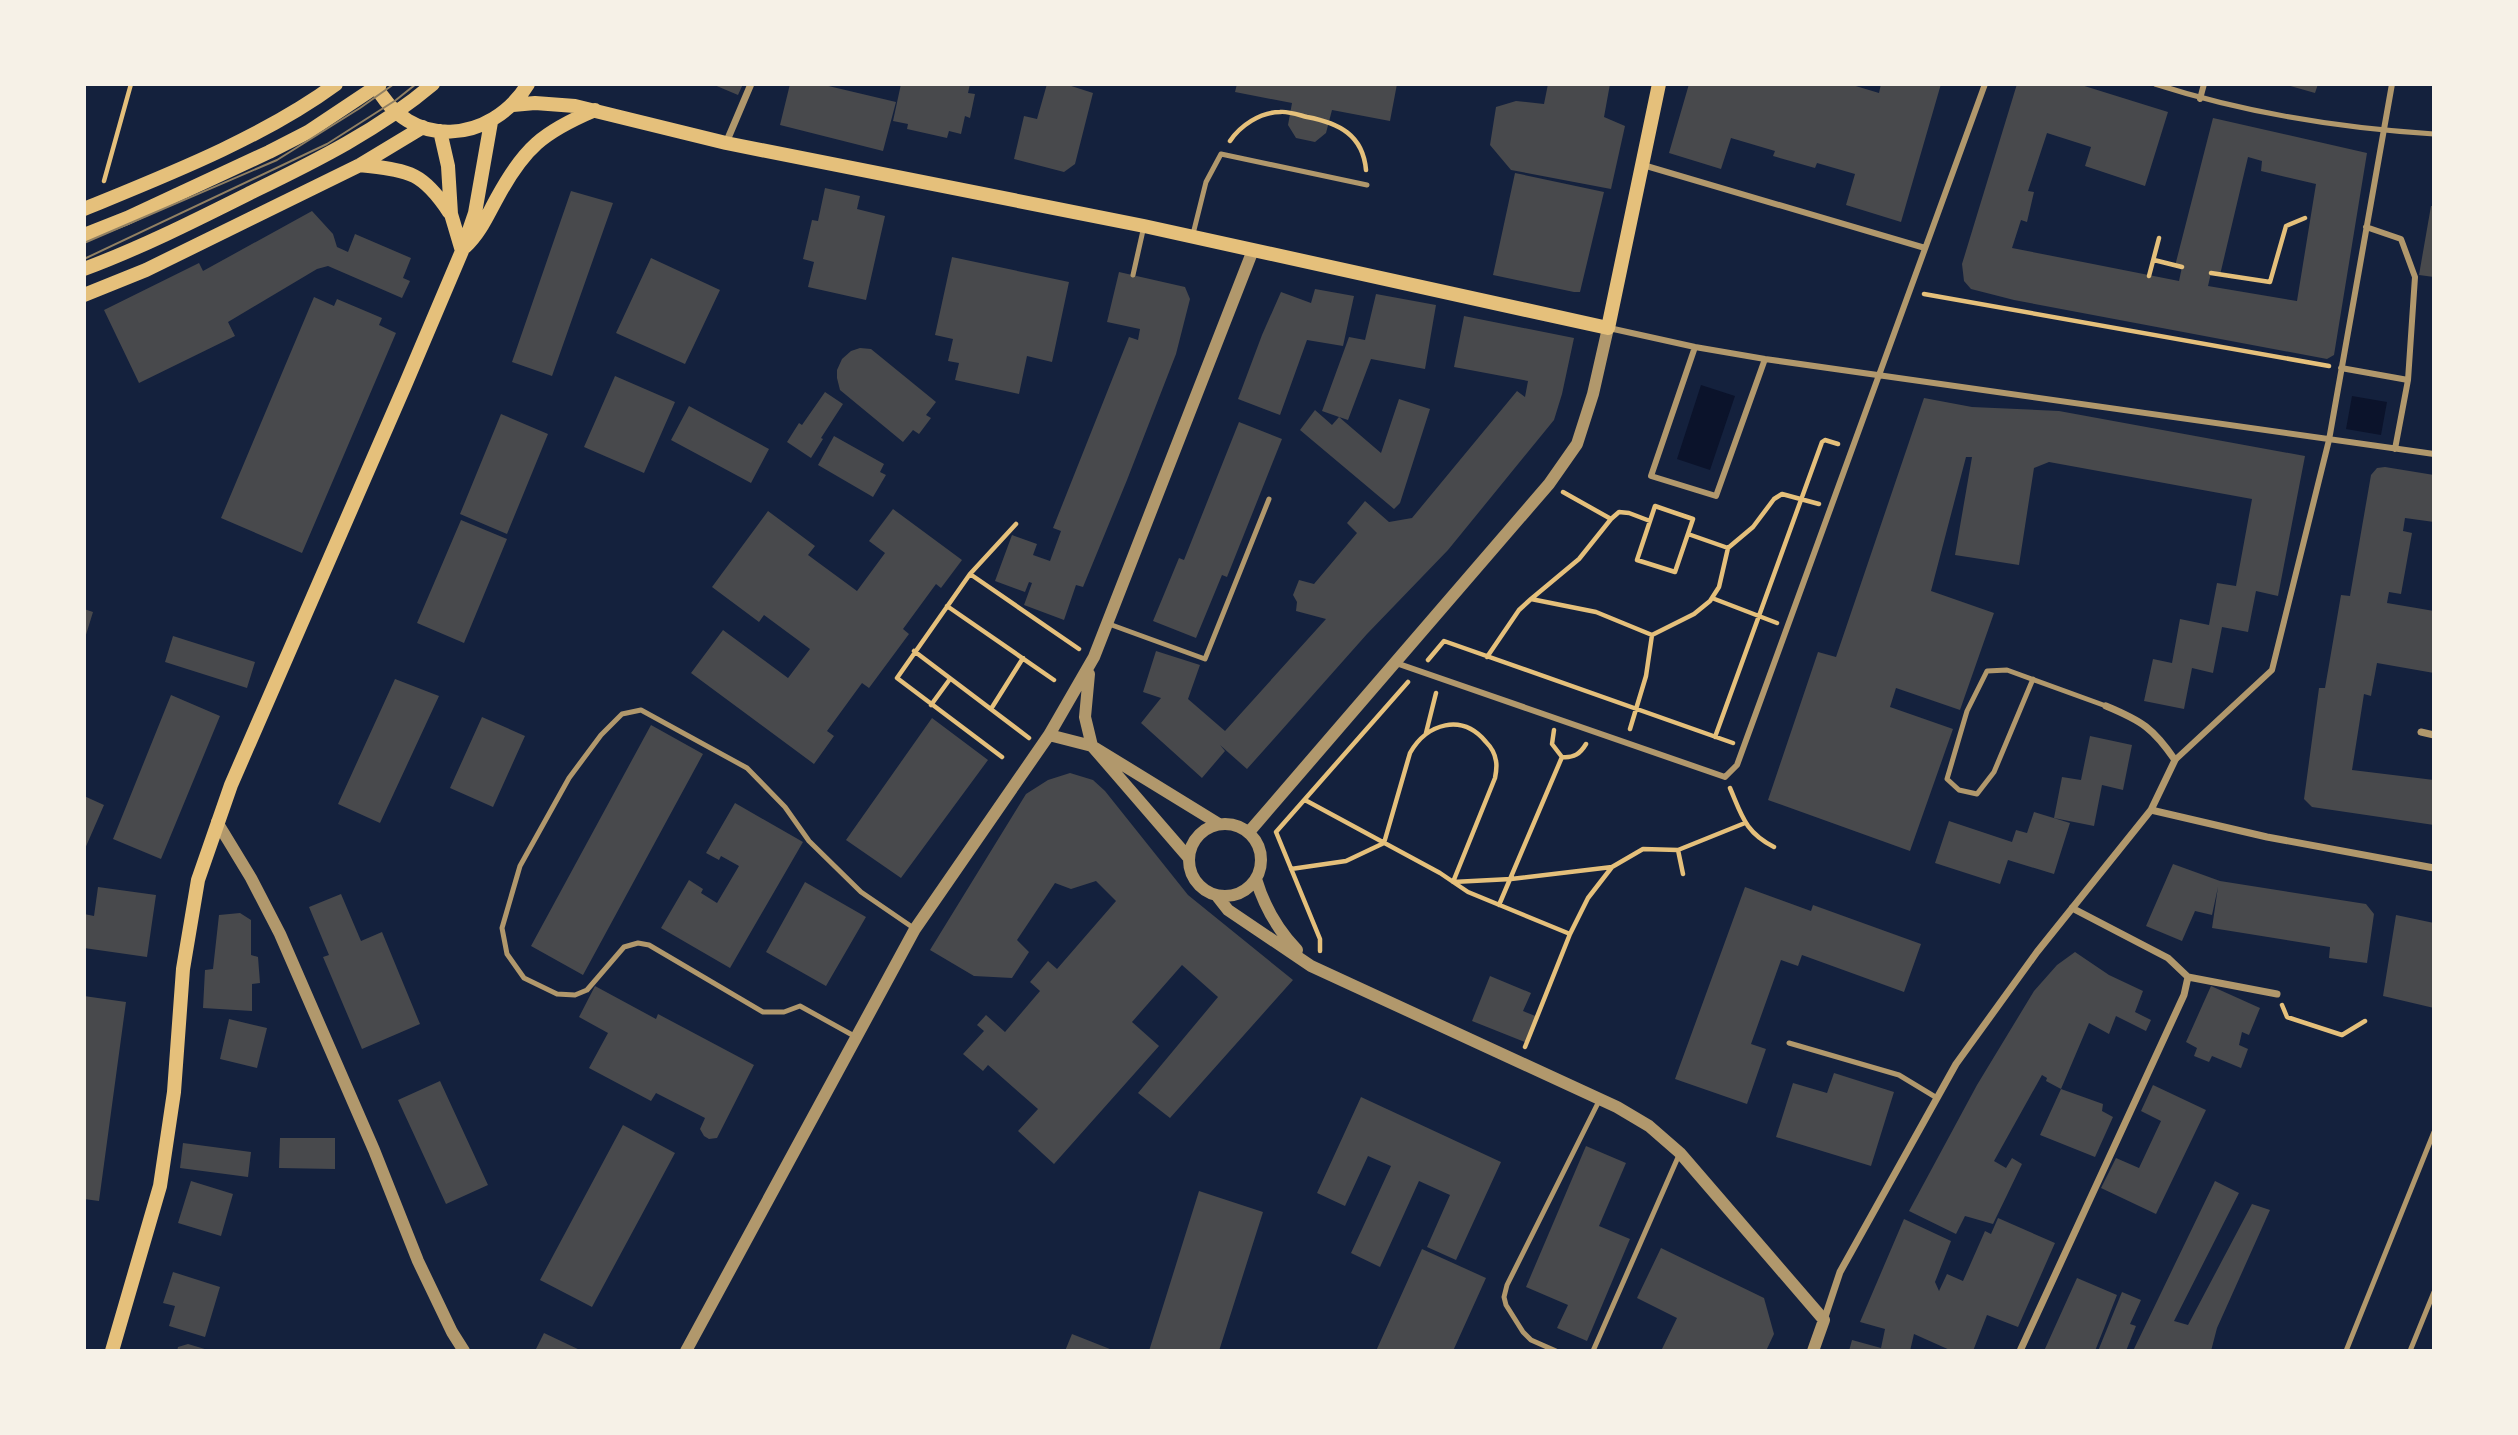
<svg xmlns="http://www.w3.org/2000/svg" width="2518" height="1435" viewBox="0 0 2518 1435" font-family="'Source Sans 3',sans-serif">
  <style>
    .water { fill: #0b132b }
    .building { fill: #48494c; fill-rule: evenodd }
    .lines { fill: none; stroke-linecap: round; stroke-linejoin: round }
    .path { stroke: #e5c07b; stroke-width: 4.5 }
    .service { stroke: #b1986c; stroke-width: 5 }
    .pedestrian { stroke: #b1986c; stroke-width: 6 }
    .minor { stroke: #b1986c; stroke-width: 7 }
    .tertiary { stroke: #b1986c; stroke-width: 12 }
    .secondary { stroke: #e5c07b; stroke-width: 14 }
    .tram { stroke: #918062; stroke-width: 2 }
  </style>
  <rect width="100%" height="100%" fill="#14213d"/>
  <!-- water -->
  <path class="water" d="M1701 385 1735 396 1710 470 1677 459Z
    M2352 396 2387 402 2381 435 2346 429Z"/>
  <!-- building -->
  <path class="building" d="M712 84H743L738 95Z
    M790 84H820L896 102 883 151 780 125Z
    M901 84H970L968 93 975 94 970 118 965 116 961 134 949 131 947 138 907 129 908 124 893 121Z
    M1047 84H1065L1093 93 1075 164 1064 172 1014 159 1024 116 1037 119Z
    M1237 84H1397L1390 121 1332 110 1326 133 1315 142 1296 138 1288 125 1292 103 1235 92Z
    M1548 84H1610L1604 117 1625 126 1611 189 1511 170 1490 145 1496 107 1516 101 1544 104Z
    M1689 84H1849L1879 93 1881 84H1941L1901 222 1846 205 1855 174 1817 163 1815 168 1773 156 1775 151 1731 138 1721 169 1669 153Z
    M2017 84H2078L2168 112 2145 186 2085 166 2091 147 2047 133 2028 191 2034 192 2027 222 2021 220 2012 248 2179 281 2182 267 2175 266 2213 118 2367 153 2334 355 2327 359 2014 300 1971 289 1964 281 1962 264ZM2248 157 2262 161 2261 171 2316 184 2297 301 2208 286 2211 273 2220 275Z
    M2283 84H2318L2315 93Z
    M1515 173 1604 192 1580 292H1574L1493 275Z
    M825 188 860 196 857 209 885 216 866 300 808 287 814 262 803 259 812 220 818 221Z
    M571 191 613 203 552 376 512 362Z
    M2431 206H2434V277L2419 275Z
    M312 211 333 234 337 247 348 252 355 234 411 258 403 278 410 281 402 298 328 266 317 269 228 322 235 336 139 383 104 310 199 263 203 271Z
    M952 257 1069 282 1052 362 1027 356 1019 394 955 380 959 363 948 361 953 339 935 335Z
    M651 258 720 290 685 364 616 333Z
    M1119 272 1185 287 1190 299 1176 354 1127 480 1083 587 1076 585 1064 620 1024 605 1032 583 1029 582 1025 592 995 581 1012 535 1037 544 1033 555 1050 561 1061 531 1053 528 1129 337 1138 340 1140 329 1107 322Z
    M1315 289 1354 296 1343 346 1307 340 1280 415 1238 399 1262 335 1281 292 1311 303Z
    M1376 294 1436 305 1425 369 1371 359 1348 420 1339 417 1381 453 1399 399 1430 409 1400 503 1394 509 1300 430 1315 410 1332 425 1339 417 1322 411 1349 337 1365 340Z
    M314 297 334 306 337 299 382 318 379 325 396 333 302 553 221 518Z
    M1464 316 1574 338 1562 394 1554 420 1448 550 1367 634 1247 769 1220 745 1225 751 1202 778 1141 723 1161 698 1143 692 1156 651 1200 665 1188 699 1225 731 1326 619 1296 611 1297 602 1293 595 1299 580 1314 584 1357 533 1347 523 1365 501 1389 522 1412 518 1517 391 1525 397 1528 381 1454 367Z
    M860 348 871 349 936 402 926 415 931 418 919 434 913 430 903 442 840 390 837 378V370L842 359 851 351Z
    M615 376 675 402 644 473 584 447Z
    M825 392 843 404 821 438 823 439 811 458 787 442 799 423 802 425Z
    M1924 398 1972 407 2059 411 2305 456 2278 596 2256 591 2248 632 2222 627 2213 673 2192 668 2184 709 2144 701 2153 659 2172 663 2180 619 2209 625 2217 583 2236 586 2252 499 2049 462 2034 468 2019 565 1955 555 1972 457H1966L1931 591 1994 613 1960 710 1896 688 1890 707 1953 729 1910 851 1768 800 1818 652 1836 657Z
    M689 406 769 449 751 483 671 440Z
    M501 414 548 434 507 534 460 514Z
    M1239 422 1282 439 1227 577 1222 575 1196 638 1153 621 1179 558 1184 560Z
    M834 436 884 464 880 472 886 475 873 497 818 465Z
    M2385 467 2434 475V522L2405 518 2403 531 2412 533 2401 594 2389 592 2387 603 2434 611V673L2377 663 2371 696 2364 694 2352 770 2434 780V825L2312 807 2304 799 2319 688H2325L2341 595 2350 596 2371 475 2377 468Z
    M893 509 962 560 941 588 936 584 903 629 909 634 869 688 862 683 827 731 834 736 814 764 691 673 723 630 788 678 810 649 764 615 759 622 712 587 768 511 815 546 808 555 857 591 885 553 869 541Z
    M461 520 507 539 464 643 417 623Z
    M84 609 93 612 85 638H84Z
    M173 636 255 662 247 688 165 662Z
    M395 679 439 696 380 823 338 804Z
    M171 695 220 716 161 859 113 839Z
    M482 717 525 736 493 807 450 788Z
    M932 718 988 760 901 878 846 840Z
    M651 725 703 754 583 975 531 946Z
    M2090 736 2132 745 2123 790 2102 785 2094 826 2054 818 2062 777 2081 780Z
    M1070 773 1093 780 1105 791 1188 895 1293 980 1170 1118 1138 1093 1218 997 1182 965 1132 1022 1159 1046 1054 1164 1018 1131 1038 1109 988 1065 983 1071 963 1054 984 1031 977 1025 986 1015 1005 1032 1040 991 1030 982 1048 961 1057 969 1116 901 1096 881 1071 889 1055 883 1017 940 1029 952 1012 978 974 976 930 950 1026 794 1048 780Z
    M84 796 104 805 84 851Z
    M735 803 803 842 730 968 661 928 689 880 703 889 701 893 717 903 739 866 721 856 719 860 706 853Z
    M2034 812 2070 823 2054 874 2008 860 2000 884 1935 863 1949 821 2012 842 2016 830 2027 833Z
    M2173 864 2220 881 2366 904 2374 914 2367 963 2329 958 2330 947 2212 928 2218 887 2212 915 2195 911 2182 941 2146 926Z
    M805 882 866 917 826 986 766 952Z
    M98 887 156 895 147 957 84 948V914L94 916Z
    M1745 887 1811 911 1813 905 1921 944 1904 992 1802 955 1798 966 1781 960 1751 1044 1766 1049 1747 1104 1675 1079Z
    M341 894 361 941 382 932 420 1024 362 1049 323 957 329 955 309 907Z
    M240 913 251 920V955L258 957 260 983 252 984V1011L203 1008 205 970 213 969 219 915Z
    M2396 915 2434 923V1008L2383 996Z
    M2075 952 2109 975 2143 991 2135 1012 2151 1020 2146 1031 2116 1016 2109 1034 2089 1023 2061 1089 2103 1104 2102 1111 2113 1117 2095 1157 2040 1135 2061 1089 2046 1081 2047 1078 2042 1075 1994 1161 2006 1168 2012 1158 2022 1164 1993 1224 1965 1216 1956 1234 1909 1211 1977 1085 2034 991 2057 965Z
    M1490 976 1531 993 1523 1011 1538 1017 1527 1043 1472 1021Z
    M595 986 656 1019 658 1014 754 1065 717 1138 709 1139 704 1136 700 1129 705 1118 656 1093 651 1101 589 1068 608 1033 579 1017Z
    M2211 986 2260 1008 2249 1035 2242 1032 2239 1045 2248 1049 2241 1068 2212 1056 2209 1062 2194 1056 2197 1048 2186 1042Z
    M84 996 126 1002 99 1201 84 1199Z
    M229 1019 267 1028 257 1068 220 1059Z
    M1834 1073 1894 1092 1871 1166 1776 1137 1793 1083 1827 1093Z
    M440 1081 488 1185 446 1204 398 1100Z
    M2153 1085 2206 1110 2156 1214 2101 1188 2116 1158 2139 1168 2161 1121 2141 1111Z
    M1361 1097 1501 1162 1456 1260 1427 1247 1450 1195 1419 1181 1380 1267 1351 1253 1391 1166 1368 1156 1345 1206 1317 1193Z
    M623 1125 675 1153 592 1307 540 1280Z
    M280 1138H335V1169L279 1168Z
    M183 1143 251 1152 248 1177 180 1168Z
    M1586 1146 1626 1163 1599 1226 1630 1239 1587 1341 1557 1328 1568 1305 1526 1287Z
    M191 1181 233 1194 221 1236 178 1223Z
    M2215 1181 2239 1193 2174 1321 2188 1325 2252 1204 2270 1210 2217 1328 2211 1351H2133Z
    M1199 1191 1263 1212 1219 1351H1149Z
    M1998 1218 2055 1243 2018 1327 1987 1315 1973 1351H1952L1914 1334 1910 1351H1849L1852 1340 1881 1348 1885 1329 1860 1322 1904 1219 1951 1241 1935 1282 1939 1291 1947 1274 1963 1281 1985 1231 1991 1234Z
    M1661 1248 1764 1298 1774 1334 1766 1351H1661L1677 1318 1637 1298Z
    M1422 1249 1486 1278 1453 1351H1376Z
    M173 1272 220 1287 205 1337 169 1326 175 1306 163 1303Z
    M2077 1278 2117 1295 2095 1351H2044Z
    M2122 1292 2141 1300 2130 1324 2136 1326 2126 1351H2098Z
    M544 1333 582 1351H535Z
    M1072 1334 1115 1351H1065Z
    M188 1344 208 1350V1351H177L178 1347Z"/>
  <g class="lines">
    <!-- path -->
    <path class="path" d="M1230 141C1240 126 1260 112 1280 112 1288 111 1299 115 1307 117 1339 123 1363 135 1366 170
      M104 181 131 84
      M2154 260 2182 267
      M2211 273 2270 282 2286 226 2305 218
      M2149 276 2159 238
      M1924 294 2329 366
      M1563 492 1611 519
      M1655 506 1693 519 1675 572 1637 560Z
      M1688 534 1728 548
      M970 574 1079 649
      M1712 598 1777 623
      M1531 599 1579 559 1611 519 1619 512 1629 513 1650 521
      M947 606 1054 680
      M1652 635 1694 614 1710 601 1719 587 1728 548 1753 527 1774 499 1782 494 1819 504
      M914 651 1029 738
      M1487 657 1519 610 1531 599 1596 612 1652 635
      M1428 660 1444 641 1733 743
      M931 705 950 679
      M991 709 1023 658
      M1630 729 1646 676 1652 635
      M1554 730 1552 744 1562 757C1574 758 1580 754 1586 744
      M1426 733 1436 693
      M1715 737 1822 442 1825 440 1838 444
      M1002 757 897 678 970 574 1016 524
      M1730 788C1742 816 1745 832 1774 847
      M1305 800 1440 873 1468 892 1570 934 1588 898 1612 867 1643 849 1678 850 1745 823
      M1678 850 1683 874
      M1291 869 1346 861 1384 843 1410 753C1427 723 1462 713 1486 742 1491 747 1495 754 1496 761 1497 766 1496 773 1495 778L1453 882 1511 879 1612 867
      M1499 905 1562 757
      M1320 951V939L1276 832 1408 682
      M2282 1005 2287 1017 2342 1035 2365 1021
      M1525 1047 1570 934"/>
    <!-- service -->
    <path class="service" d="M2155 84C2245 113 2339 128 2434 134
      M1193 234 1206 182 1221 154 1367 185
      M1133 275 1144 226
      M1109 624 1205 659 1269 499
      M2033 679 1994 772 1977 794 1959 790 1947 779 1967 711 1987 671 2007 670 2106 706
      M856 1037 800 1006 784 1012H763L649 945 638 943 624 947 587 990 575 995 557 994 524 978 507 954 502 928 520 866 569 778 601 735 622 714 641 710 747 768 785 807 809 841 861 892 915 929
      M1789 1043 1899 1075 1937 1098
      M1556 1351 1531 1340 1523 1332 1506 1305 1504 1297 1507 1285 1600 1099
      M1593 1351 1679 1155
      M2346 1351 2434 1132
      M2410 1351 2434 1292"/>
    <!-- pedestrian -->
    <path class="pedestrian" d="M2200 99 2204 84
      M1643 165 1925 248
      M2366 227 2401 239 2415 277 2408 380 2395 449
      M1609 328 1695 347 1765 359 2434 454
      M1695 347 1651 476 1716 496 1765 359
      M2341 368 2408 380
      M1396 663 1725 777 1737 765 1985 84
      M2175 760 2272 670 2329 440 2392 84"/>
    <!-- minor -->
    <path class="minor" d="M726 143 751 84
      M2421 732 2434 735
      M2151 810 2267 837 2434 868
      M2072 908 2168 958 2188 977 2277 994
      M1824 1320 1840 1272 1956 1064 2037 952 2151 810 2175 760C2153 728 2142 721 2106 706
      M2020 1351 2184 995 2188 977"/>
    <!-- tertiary -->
    <path class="tertiary" d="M1089 674 1085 717 1092 746 1188 857
      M1049 735 1092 746 1219 824
      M217 822 251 878 280 934 374 1150 418 1261 452 1332 464 1351
      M1189 860a36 36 0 1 1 72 0a36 36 0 1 1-72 0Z
      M1249 832 1549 484 1577 444 1593 394 1608 328
      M1256 879C1264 906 1278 930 1297 950
      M1217 896 1228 910 1311 966 1617 1107 1649 1126 1680 1153 1824 1320 1813 1351
      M686 1351 915 929 1049 735 1094 657 1253 250"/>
    <!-- secondary -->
    <path class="secondary" d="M375 84C409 151 491 144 528 84
      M513 105 535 103 575 106 726 143 1144 226 1608 328 1659 84
      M440 131 448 166 451 214 462 251
      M360 165C408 171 421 170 449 212
      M84 209C167 175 264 137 336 84
      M84 235 127 218 269 152 308 132 380 84
      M465 247C480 233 487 216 497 198 524 148 543 132 595 110
      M84 269C143 247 198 219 254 191 316 161 380 129 433 84
      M84 295 146 270 360 165 423 127
      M112 1351 160 1186 174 1092 183 969 198 880 231 785 406 383 462 251 475 213 491 122"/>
    <!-- tram -->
    <path class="tram" d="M84 243 277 160 360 108 394 84
      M84 259 327 144 396 100 416 84"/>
  </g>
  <!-- border -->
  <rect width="2518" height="1435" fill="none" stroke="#f6f1e7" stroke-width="172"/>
</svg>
